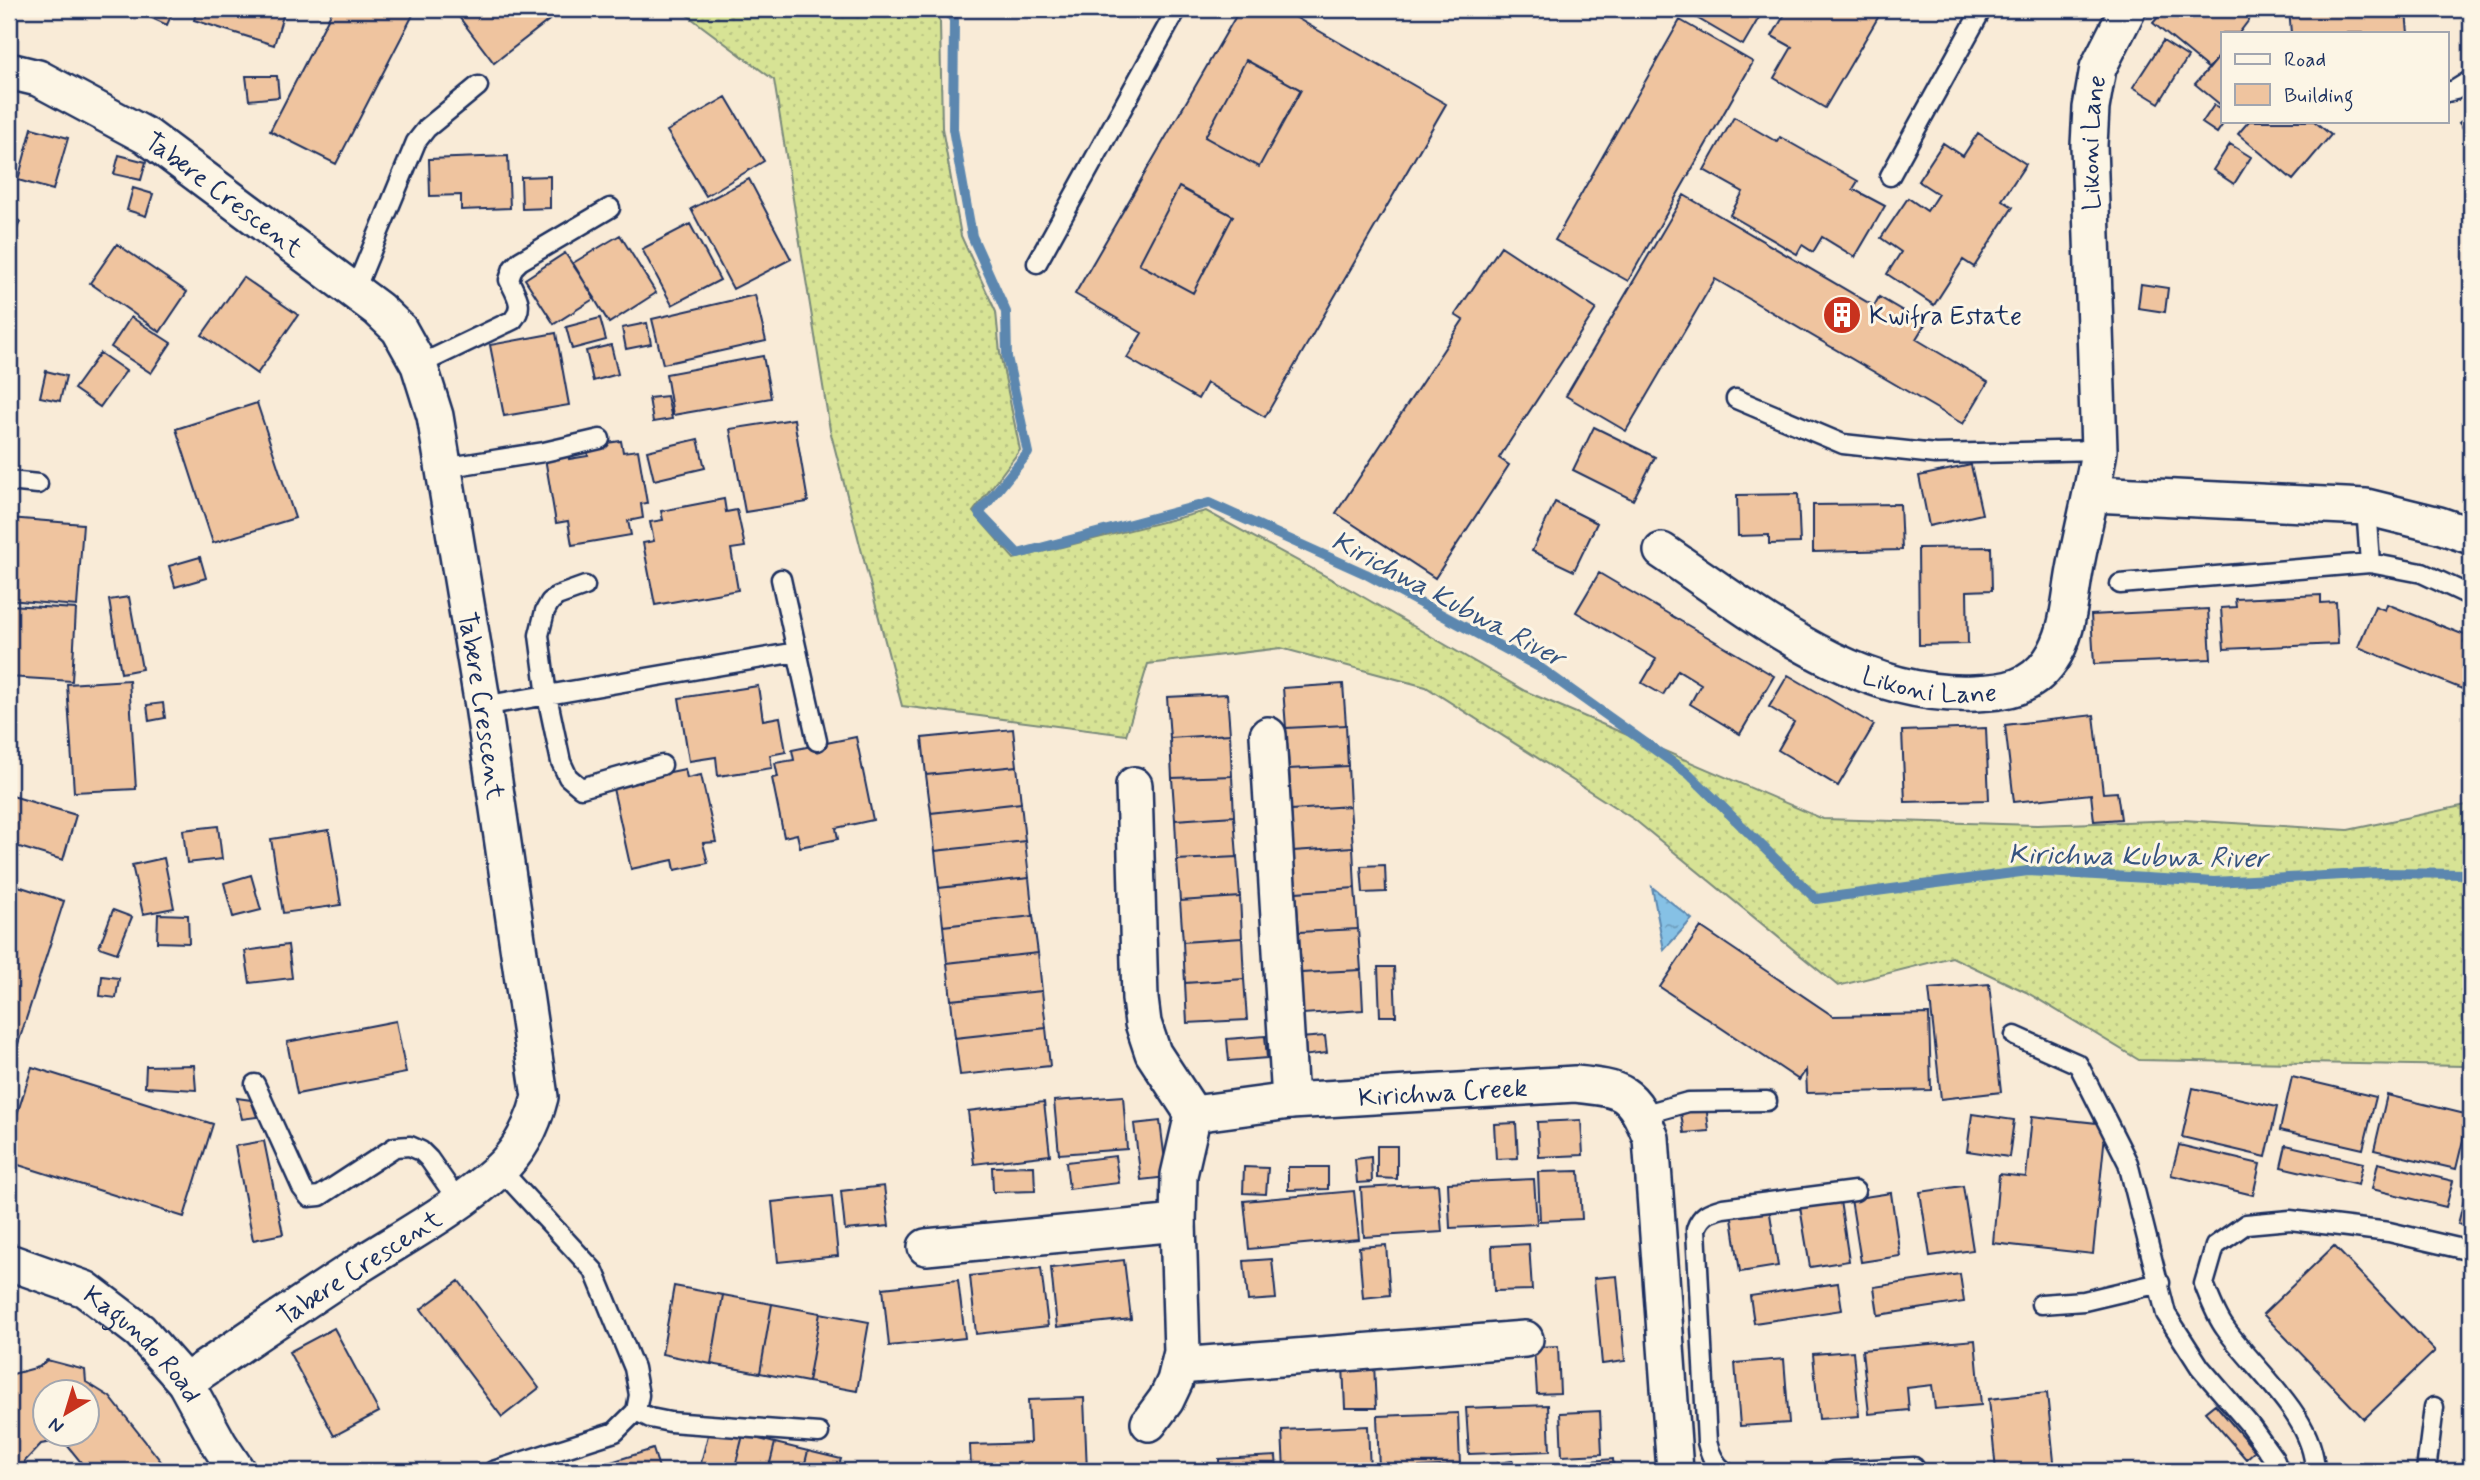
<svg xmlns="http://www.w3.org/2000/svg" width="2480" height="1480" viewBox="0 0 2480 1480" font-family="Mynerve,sans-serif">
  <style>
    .grass { fill: url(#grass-dots); stroke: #79897a; stroke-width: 2 }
    .water { fill: url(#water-ripples); stroke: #5b87af; stroke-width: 2 }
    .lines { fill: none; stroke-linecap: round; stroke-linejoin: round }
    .stream { stroke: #5b87af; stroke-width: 10 }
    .building { fill: #efc49f; stroke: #1b2f5e; stroke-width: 2; fill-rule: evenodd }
    .lane-casing { stroke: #1b2f5e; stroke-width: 23 }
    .street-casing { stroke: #1b2f5e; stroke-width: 40 }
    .lane { stroke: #fcf5e5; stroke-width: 18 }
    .street { stroke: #fcf5e5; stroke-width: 35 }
    .labels { text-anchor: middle; stroke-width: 6; stroke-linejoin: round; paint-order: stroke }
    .street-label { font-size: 26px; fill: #1b2f5e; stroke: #fcf5e5 }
    .poi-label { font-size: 26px; fill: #1b2f5e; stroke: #fcf5e5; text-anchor: start }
    .water-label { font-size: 28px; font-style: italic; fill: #365480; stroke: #fcf5e5 }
  </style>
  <defs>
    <pattern id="grass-dots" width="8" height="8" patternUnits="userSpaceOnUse" patternTransform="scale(1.75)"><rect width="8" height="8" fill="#d7e395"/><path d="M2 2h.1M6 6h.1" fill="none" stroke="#b8c383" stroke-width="1.8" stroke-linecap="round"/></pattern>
    <pattern id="water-ripples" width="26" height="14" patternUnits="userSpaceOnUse" patternTransform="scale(1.75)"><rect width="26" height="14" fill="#86c1e5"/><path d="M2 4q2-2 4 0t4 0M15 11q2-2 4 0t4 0" fill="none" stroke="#6d9dbd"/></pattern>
  </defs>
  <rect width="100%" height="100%" fill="#f9ebd7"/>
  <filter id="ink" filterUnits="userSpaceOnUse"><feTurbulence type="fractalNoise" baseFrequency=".0143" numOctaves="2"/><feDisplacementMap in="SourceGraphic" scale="14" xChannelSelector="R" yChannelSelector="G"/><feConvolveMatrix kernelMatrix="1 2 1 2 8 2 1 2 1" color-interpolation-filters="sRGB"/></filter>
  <g filter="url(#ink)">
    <!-- grass -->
    <path class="grass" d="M679 9H932L940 22 942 128 961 236 996 312 1000 353 1020 450 973 512 1014 559 1206 511 1353 591 1525 691 1823 819 2037 825 2182 820 2348 830 2471 804V1070L2465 1066 2139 1060 2026 992 1952 957 1838 986 1635 820 1426 687 1281 648 1148 664 1126 735 902 706 830 430 774 80Z"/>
    <!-- water -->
    <path class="water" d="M1652 887 1692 919 1664 950Z"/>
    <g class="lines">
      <!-- stream -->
      <path class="stream" d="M947 9 954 20 953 129 972 236 1006 312 1007 357 1028 453 979 513 1018 554 1209 503 1366 574 1539 667 1689 774 1816 899 2028 871 2214 882 2380 873 2471 874"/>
    </g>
    <!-- building -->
    <path class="building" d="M132 9H174L167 25Z
      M197 9H285L274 45 194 20Z
      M333 9H416L336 164 270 131Z
      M453 9H546L553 17 494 63Z
      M1240 9H1281L1446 104 1265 417 1207 383 1198 399 1127 358 1142 333 1075 294ZM1246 60 1301 90 1259 167 1205 137ZM1179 187 1233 216 1193 293 1139 264Z
      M1686 9H1764L1743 45 1685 11Z
      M1788 9H1883L1825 108 1774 78 1792 47 1772 36Z
      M2165 9H2243L2252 16 2239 33H2223V52L2209 69 2153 23Z
      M2289 9H2374V14L2406 12 2408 33H2291Z
      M1680 20 1753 62 1628 281 1555 240Z
      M2163 41 2188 57 2159 103 2133 87Z
      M2223 52V107L2195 84Z
      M1246 60 1301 90 1259 167 1205 137Z
      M246 76H277L279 97 249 100Z
      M726 97 764 161 706 196 667 131Z
      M2214 105 2223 110V121H2225L2217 133 2202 123Z
      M2471 113V138L2459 123Z
      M1734 117 1777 142 1780 137 1858 181 1853 189 1885 206 1855 257 1822 237 1813 252 1802 245 1797 254 1730 215 1743 192 1704 170Z
      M2249 121H2314L2331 135 2293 180 2238 134Z
      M32 128 68 138 53 190 18 180Z
      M1978 133 2026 164 2002 200 2013 207 1974 267 1963 260 1934 305 1887 274 1901 252 1881 238 1908 198 1927 211 1938 194 1918 181 1943 143 1963 156Z
      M2230 144 2251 157 2234 184 2213 170Z
      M119 155 146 162 141 180 114 174Z
      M508 156 510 208 461 210V195L430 196 429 159Z
      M550 176V208L522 209 521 177Z
      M749 179 791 259 733 289 691 209Z
      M1179 187 1233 216 1193 293 1139 264Z
      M133 188 153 194 146 216 127 210Z
      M1684 195 1874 306 1879 297 1925 324 1916 339 1988 382 1963 424 1715 279 1626 431 1566 396Z
      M9 217 20 221 9 251Z
      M690 224 720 280 672 305 642 249Z
      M620 235 656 293 609 323 573 263Z
      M117 244 187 292 160 332 90 283Z
      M1501 246 1596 309 1499 458 1509 465 1435 578 1336 513 1463 320 1455 315Z
      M565 253 595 298 554 324 525 279Z
      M243 277 298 315 257 374 202 335Z
      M2141 284 2168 288 2165 312 2138 308Z
      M755 295 766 341 663 364 652 319Z
      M131 317 171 343 151 373 111 347Z
      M600 318 606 340 572 349 566 327Z
      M647 323 651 344 626 349 622 328Z
      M556 333 569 405 504 416 490 345Z
      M611 345 618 374 593 381 586 351Z
      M100 353 126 371 100 407 74 389Z
      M763 356 771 398 673 415 666 374Z
      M46 371 66 376 60 401 40 397Z
      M667 396 672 419 653 422 649 398Z
      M257 403 295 518 213 543 176 429Z
      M794 419 808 502 745 512 730 429Z
      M1594 427 1655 457 1633 500 1573 470Z
      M698 439 705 468 654 480 647 451Z
      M621 441 623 452 638 450 647 503 641 504 643 518 628 521 631 535 572 545 568 521 556 523 544 452 567 448 569 459 588 456 586 446Z
      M1971 465 1982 514 1929 526 1919 476Z
      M1798 494 1800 543 1769 544V535L1738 536 1737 495Z
      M724 499 726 512 737 510 745 547 731 549 738 590 655 605 643 543 654 541 650 522 663 520 661 511Z
      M1555 502 1597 523 1574 571 1532 551Z
      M1900 504 1902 550 1813 552V505Z
      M9 518 83 524 77 606 9 600Z
      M1991 547 1992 590 1967 591 1968 644 1919 645 1918 548Z
      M200 557 206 578 175 587 169 566Z
      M1599 573 1774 676 1740 734 1690 704 1701 684 1678 670 1663 695 1642 683 1656 659 1576 612Z
      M2321 595V603L2336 602 2338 644 2224 649 2221 608 2236 607 2235 599Z
      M129 597 142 669 121 673 109 600Z
      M2387 604 2467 636 2464 642 2471 645V667L2462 689 2358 647 2375 606 2385 610Z
      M9 605 76 609 72 681 9 677Z
      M2208 609 2211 659 2094 664 2091 615Z
      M1788 675 1874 725 1838 786 1778 750 1794 722 1769 707Z
      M129 680 136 789 74 792 67 684Z
      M1343 684 1346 725 1286 728 1283 688Z
      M758 686 763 720 780 717 786 752 770 755 772 768 718 776 716 757 689 761 679 698Z
      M1227 694 1230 734 1170 738 1167 697Z
      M163 703 165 718 149 721 147 705Z
      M2094 715 2103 793 2117 792 2121 819 2094 821 2091 794 2014 802 2005 725Z
      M1346 725 1348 766 1289 769 1286 728Z
      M1986 728 1989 800 1905 802 1902 731Z
      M1013 729 1017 766 926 775 922 738Z
      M1230 734 1232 776 1172 778 1170 738Z
      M856 737 873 820 836 828 838 839 800 847 797 834 784 837 772 778 778 777 775 763 794 760 792 750Z
      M1017 766 1021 803 931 813 926 775Z
      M1348 766 1350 806 1291 810 1289 769Z
      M685 769 687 778 701 775 716 842 703 843 708 863 675 870 673 860 631 869 612 784Z
      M1232 776 1234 816 1175 820 1172 778Z
      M9 795 76 815 63 860 9 844Z
      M1021 803 1025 841 935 851 931 813Z
      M1350 806 1353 847 1293 851 1291 810Z
      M1234 816 1237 857 1177 860 1175 820Z
      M218 826 222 859 187 863 183 830Z
      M329 830 341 905 283 913 271 839Z
      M1025 841 1029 878 939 888 935 851Z
      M1353 847 1355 888 1296 892 1293 851Z
      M1237 857 1240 897 1180 901 1177 860Z
      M164 858 174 908 143 914 132 865Z
      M1385 865 1386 892 1363 893 1361 866Z
      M251 875 261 910 233 917 224 883Z
      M1029 878 1033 916 943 926 939 888Z
      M9 883 64 901 9 1072Z
      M1355 888 1358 929 1299 932 1296 892Z
      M1240 897 1242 938 1183 942 1180 901Z
      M113 910 132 917 117 953 99 947Z
      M158 914 188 915 189 943 157 942Z
      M1033 916 1038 953 947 963 943 926Z
      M1701 927 1833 1016 1929 1014 1931 1090 1807 1093 1806 1070 1799 1080 1660 987Z
      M1358 929 1361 970 1301 973 1299 932Z
      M1242 938 1244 979 1185 983 1183 942Z
      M288 945 292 978 250 983 245 951Z
      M1038 953 1042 991 951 1000 947 963Z
      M1378 967H1394L1396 1016H1380Z
      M1361 970 1363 1010 1303 1014 1301 973Z
      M102 976 119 978 116 998 100 996Z
      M1244 979 1247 1020 1187 1023 1185 983Z
      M1989 984 2001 1092 1941 1099 1929 989Z
      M1042 991 1046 1028 955 1038 951 1000Z
      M396 1021 406 1073 297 1094 287 1042Z
      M1046 1028 1050 1066 960 1075 955 1038Z
      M1265 1036 1267 1058 1229 1061 1227 1039Z
      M1325 1036 1327 1053 1302 1056 1300 1038Z
      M194 1065 196 1090 145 1087 146 1066Z
      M32 1067 213 1124 184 1217 9 1162V1140Z
      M2292 1077 2376 1097 2363 1149 2280 1130Z
      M2193 1088 2277 1107 2266 1157 2182 1137Z
      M2387 1095 2469 1115 2456 1169 2374 1150Z
      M1123 1096 1127 1149 1059 1154 1054 1101Z
      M237 1098 251 1100 257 1117 242 1119Z
      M1044 1102 1050 1155 974 1164 968 1111Z
      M1706 1104 1709 1131 1684 1133 1680 1107Z
      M1972 1114 2014 1120 2009 1157 1967 1151Z
      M2032 1116 2106 1124 2093 1254 1993 1243 1999 1174 2026 1177Z
      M1581 1120 1583 1155 1539 1157 1537 1122Z
      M1160 1121 1167 1177 1141 1180 1134 1124Z
      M1516 1123 1518 1158 1496 1159 1494 1124Z
      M264 1141 283 1234 253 1240 235 1146Z
      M2179 1145 2260 1164 2253 1195 2171 1175Z
      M2286 1145 2363 1163 2358 1185 2281 1167Z
      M1377 1146H1397V1179L1377 1178Z
      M1115 1156 1119 1183 1069 1189 1066 1162Z
      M1371 1157 1372 1182 1357 1183 1355 1159Z
      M2378 1163 2453 1181 2446 1207 2372 1189Z
      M1034 1166 1035 1191 993 1192 992 1167Z
      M1244 1167 1268 1168 1266 1194 1243 1193Z
      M1288 1167H1328V1189L1288 1190Z
      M1579 1171 1582 1219 1540 1221 1538 1172Z
      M1534 1179 1537 1224 1450 1228 1448 1183Z
      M1438 1184 1442 1232 1364 1237 1361 1188Z
      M884 1186 889 1226 845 1230 841 1191Z
      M1963 1186 1973 1250 1930 1256 1920 1192Z
      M1354 1191 1359 1239 1249 1249 1244 1201Z
      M1891 1193 1900 1256 1861 1262 1851 1199Z
      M832 1196 838 1256 778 1262 772 1202Z
      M2465 1196 2471 1197V1227L2458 1224Z
      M1840 1201 1849 1261 1810 1267 1800 1207Z
      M1769 1207 1778 1266 1740 1272 1731 1212Z
      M1529 1244 1532 1290 1494 1291 1492 1246Z
      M1386 1245 1390 1295 1363 1298 1359 1247Z
      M2334 1246 2435 1351 2364 1419 2263 1314Z
      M1272 1259 1276 1299 1248 1301 1244 1261Z
      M1124 1260 1131 1319 1057 1327 1051 1268Z
      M1041 1268 1048 1326 976 1334 970 1276Z
      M1960 1274 1964 1302 1878 1315 1874 1287Z
      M1617 1276 1625 1361 1602 1364 1594 1278Z
      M958 1280 965 1338 889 1346 883 1288Z
      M459 1281 539 1388 502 1417 421 1309Z
      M1838 1283 1842 1310 1754 1323 1750 1296Z
      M674 1286 723 1295 711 1364 662 1354Z
      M723 1295 772 1304 760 1373 711 1364Z
      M772 1304 820 1313 808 1382 760 1373Z
      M820 1313 869 1322 857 1391 808 1382Z
      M334 1328 379 1412 334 1436 289 1352Z
      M1975 1340 1981 1405 1935 1409 1932 1385 1907 1388 1909 1410 1869 1414 1862 1350Z
      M1558 1346 1560 1393 1537 1394 1534 1347Z
      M1853 1351 1859 1416 1819 1419 1813 1354Z
      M1784 1359 1789 1423 1740 1426 1735 1363Z
      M47 1360 85 1370 86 1382 110 1397 163 1464 164 1471H88L63 1440 41 1444 25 1461 23 1471H9V1375L39 1367ZM46 1392H88V1434H46Z
      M1374 1363 1376 1408H1345L1343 1365Z
      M2047 1393 2055 1471H1996L1989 1399Z
      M1084 1398 1087 1471H971L970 1445 1030 1443 1028 1400Z
      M2215 1404 2255 1451 2246 1459 2205 1412Z
      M1548 1405 1550 1451 1469 1454 1466 1408Z
      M1600 1411 1602 1454 1562 1456 1560 1413Z
      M1458 1413 1460 1465 1379 1469 1377 1416Z
      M1368 1426 1370 1471H1284L1282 1430Z
      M710 1427 743 1435 734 1471H699Z
      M743 1435 775 1443 768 1471H734Z
      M775 1443 808 1451 803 1471H768Z
      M653 1449 660 1471H582Z
      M808 1451 841 1459 837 1471H803Z
      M1276 1456 1277 1471H1219V1459Z
      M1613 1459 1614 1471H1591L1590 1461Z
      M1513 1461 1514 1471H1499L1498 1463Z"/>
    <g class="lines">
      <defs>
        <path id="lane" d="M2447 92 2455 90 2471 80
          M1890 176 1982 9
          M1037 263 1177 9
          M355 290 416 142 427 128 478 86
          M419 365 513 320C525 306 516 295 509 280L513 268 520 261 610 208
          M1736 399 1843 444 1935 454 2099 450
          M443 468 544 452 600 439
          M9 481 38 484
          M2366 507 2370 563
          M781 579 817 741
          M2120 584 2370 563 2422 573 2471 596
          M585 586 557 596 550 602 545 611 539 635 547 696 561 762 568 777 581 788 662 765
          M483 706 797 652
          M2015 1036 2078 1064 2128 1163 2166 1314 2200 1367 2249 1424 2274 1459 2279 1471
          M255 1084 302 1188 309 1197 320 1196 395 1147 410 1146 421 1151 429 1159 459 1202
          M1642 1115 1688 1102 1767 1101
          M2041 1304 2084 1301 2160 1283
          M636 1411 650 1418 670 1422 819 1433
          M493 1471 615 1432 636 1411 639 1395 634 1368 594 1271 500 1169
          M1724 1471C1714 1464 1710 1454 1707 1442L1696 1229C1701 1215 1708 1212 1723 1208L1855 1191
          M1834 1471 1914 1467
          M2315 1471C2314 1416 2255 1371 2225 1328 2216 1316 2210 1299 2204 1284L2215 1246 2246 1224 2290 1220 2389 1232 2471 1251
          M2426 1471 2434 1407"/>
        <g id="street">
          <path id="s1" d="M9 71 38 78 148 137 378 309 399 329 419 365 435 416 483 706 540 1097C533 1125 521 1150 499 1170 457 1208 405 1236 358 1266 300 1304 243 1343 185 1382"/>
          <path d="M2093 494 2366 507 2439 525 2471 536"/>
          <path id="s2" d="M1662 551C1756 614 1856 699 1975 693 2006 692 2031 688 2050 661 2069 634 2069 602 2075 570 2082 530 2093 491 2099 450L2089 145 2091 108 2098 68 2128 9"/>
          <path d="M1268 735 1290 1101"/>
          <path d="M1134 785 1140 999 1143 1023 1153 1053 1193 1114"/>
          <path d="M926 1247 1178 1223"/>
          <path id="s3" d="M9 1262 85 1289 140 1331 185 1382 219 1444 237 1471"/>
          <path d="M1179 1366 1525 1339"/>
          <path id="s4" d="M1149 1423 1166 1400 1175 1381 1182 1352 1178 1223 1179 1175 1193 1114 1290 1101 1575 1084C1623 1089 1632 1090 1651 1138L1675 1471"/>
        </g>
      </defs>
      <!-- lane casing -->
      <use href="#lane" class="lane-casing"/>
      <!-- street casing -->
      <use href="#street" class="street-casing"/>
      <!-- lane -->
      <use href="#lane" class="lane"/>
      <!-- street -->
      <use href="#street" class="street"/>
    </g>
  </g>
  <!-- icons -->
  <defs>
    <symbol id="building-disc" viewBox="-11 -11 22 22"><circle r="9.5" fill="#c8321e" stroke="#fcf5e5"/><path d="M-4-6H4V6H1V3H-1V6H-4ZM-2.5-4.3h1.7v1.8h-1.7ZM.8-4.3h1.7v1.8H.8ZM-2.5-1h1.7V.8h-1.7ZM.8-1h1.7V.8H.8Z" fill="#fff"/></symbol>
  </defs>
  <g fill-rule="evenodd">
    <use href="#building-disc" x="1820" y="293" width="44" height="44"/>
  </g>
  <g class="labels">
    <!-- street labels -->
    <g class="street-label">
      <text dy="9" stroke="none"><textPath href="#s2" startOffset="961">Likoni Lane</textPath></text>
      <text dy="9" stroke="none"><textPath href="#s1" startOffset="250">Tabere Crescent</textPath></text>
      <text dy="9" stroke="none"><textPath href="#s2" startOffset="304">Likoni Lane</textPath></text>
      <text dy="9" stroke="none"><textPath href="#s1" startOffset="859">Tabere Crescent</textPath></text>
      <text dy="9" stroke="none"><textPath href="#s4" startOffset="570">Kirichwa Creek</textPath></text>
      <text transform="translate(359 1267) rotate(-33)" y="9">Tabere Crescent</text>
      <text dy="9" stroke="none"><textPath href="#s3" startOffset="161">Kagundo Road</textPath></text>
    </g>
    <!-- poi labels -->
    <g class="poi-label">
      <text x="1869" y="324">Kwifra Estate</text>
    </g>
    <!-- water labels -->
    <g class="water-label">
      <text transform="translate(1449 598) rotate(28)" y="10">Kirichwa Kubwa River</text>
      <text transform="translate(2138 855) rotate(1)" y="10">Kirichwa Kubwa River</text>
    </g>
  </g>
  <!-- margin -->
  <rect width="2480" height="1480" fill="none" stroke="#fcf5e5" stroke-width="35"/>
  <rect x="18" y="18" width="2445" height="1445" fill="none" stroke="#1b2f5e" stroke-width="2.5" filter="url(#ink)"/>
  <!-- legend -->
  <rect x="2221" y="32" width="228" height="91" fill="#fcf5e5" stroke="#a2a6af" stroke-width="2"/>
  <rect x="2235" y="54" width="35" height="10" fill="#fcf5e5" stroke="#a2a6af" stroke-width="2"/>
  <text x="2284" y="66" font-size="21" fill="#1b2f5e">Road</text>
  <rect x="2235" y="84" width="35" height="21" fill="#efc49f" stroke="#a2a6af" stroke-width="2"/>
  <text x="2284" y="102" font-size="21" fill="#1b2f5e">Building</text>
  <!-- north arrow -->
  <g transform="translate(66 1413) rotate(218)"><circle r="33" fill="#fcf5e5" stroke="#a2a6af" stroke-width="2"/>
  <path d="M0-5L12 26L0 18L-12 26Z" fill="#c8321e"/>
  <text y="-10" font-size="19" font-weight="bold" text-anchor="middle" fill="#1b2f5e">N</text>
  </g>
</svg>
